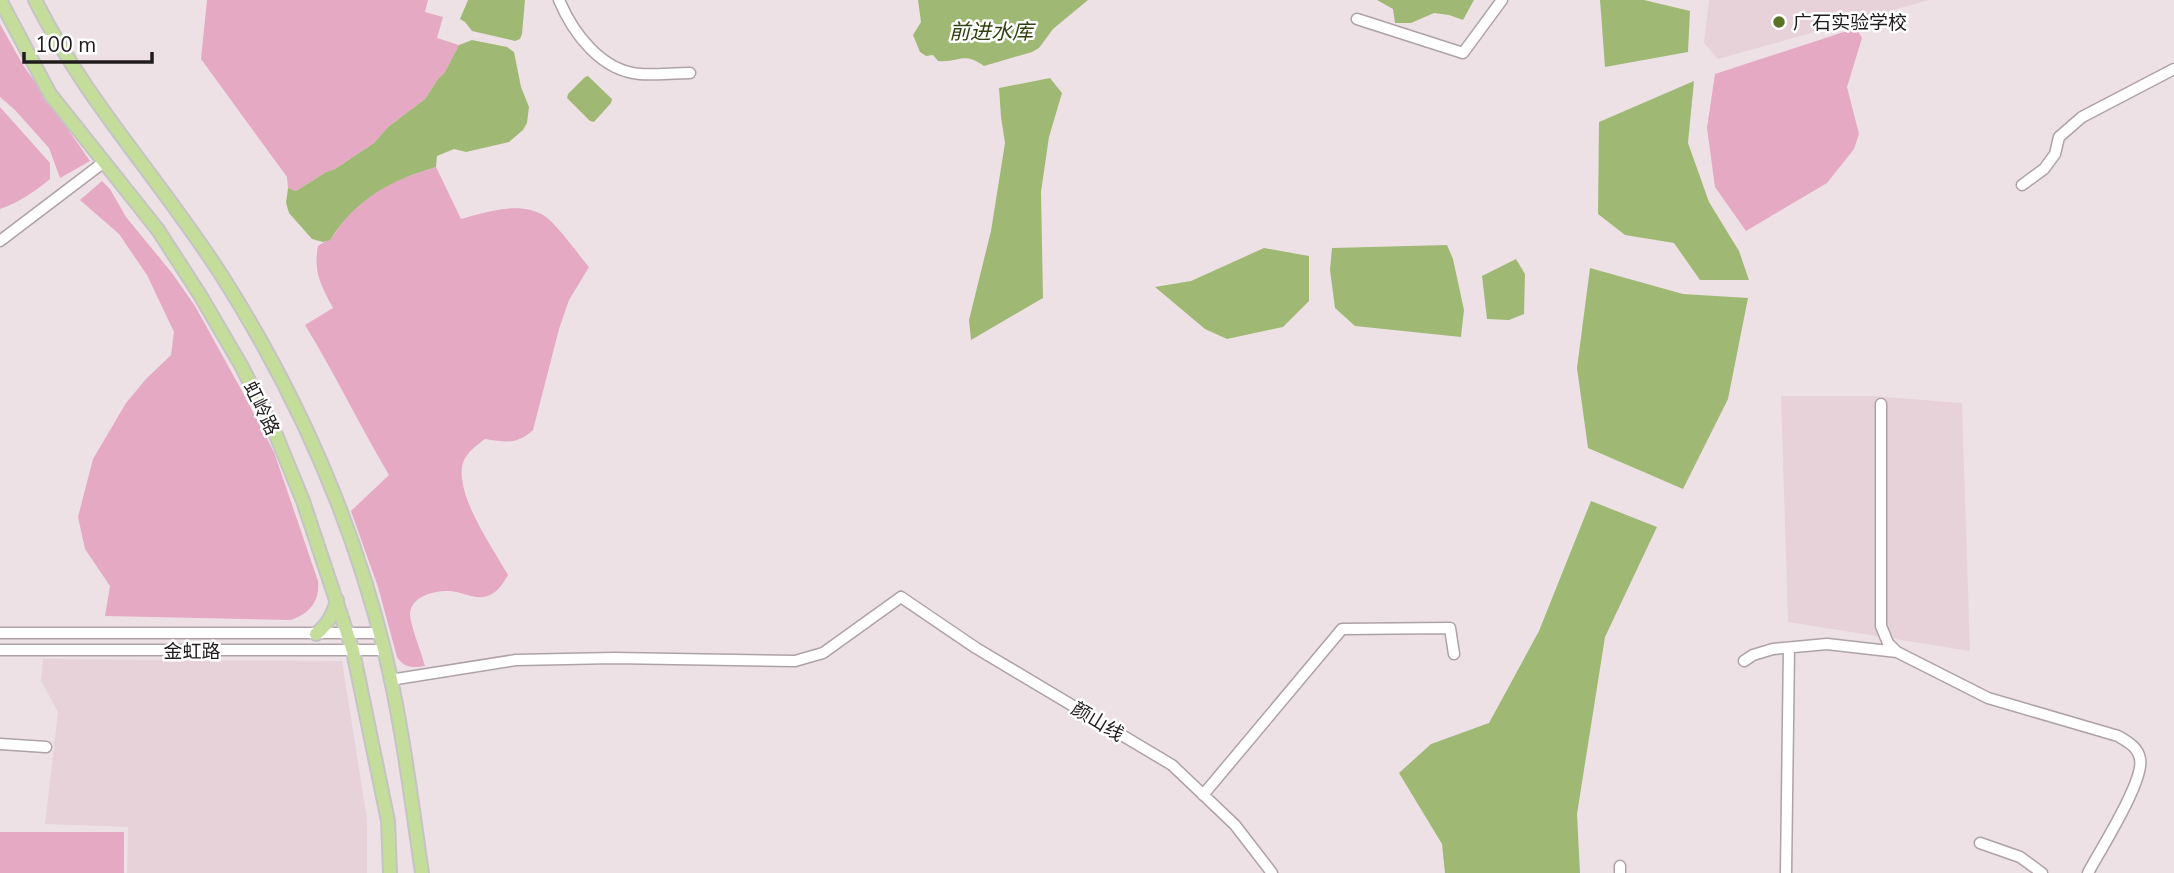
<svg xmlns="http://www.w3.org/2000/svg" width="2174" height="873" viewBox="0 0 2174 873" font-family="'Nunito Sans','Noto Sans SC',sans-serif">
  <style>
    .built { fill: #e7d2da }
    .green { fill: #e5a9c3 }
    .water { fill: #9fb975 }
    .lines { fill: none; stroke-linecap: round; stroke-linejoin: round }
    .minor-casing { stroke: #aea2a7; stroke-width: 13 }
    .major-casing { stroke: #c5c4c4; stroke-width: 16 }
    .minor { stroke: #fff; stroke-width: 10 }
    .major { stroke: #c5dd9b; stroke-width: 12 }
    .poi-dot { fill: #5a7427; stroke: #fff; stroke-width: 2.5 }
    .labels { text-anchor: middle; stroke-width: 5; stroke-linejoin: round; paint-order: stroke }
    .poi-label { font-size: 19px; fill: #201c1d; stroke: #fff; text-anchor: start }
    .street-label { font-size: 19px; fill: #201c1d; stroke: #fff }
    .water-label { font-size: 21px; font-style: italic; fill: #314210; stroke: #fff }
  </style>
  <rect width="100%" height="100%" fill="#eee1e6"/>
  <!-- built -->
  <path class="built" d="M1709 0H1929L1718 59 1704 43Z
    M1781 396H1873L1962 403 1970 651 1788 622Z
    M43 659 342 661 367 819V873H127L128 827 45 824 58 712 41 681Z"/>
  <!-- green -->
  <path class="green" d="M207 0H428L425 12 443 17 437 38 459 45 445 72 438 79 425 99 388 127 374 143 335 169 326 172 296 191 288 188 287 177 201 59Z
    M0 24 23 65 90 161 60 178 49 148 15 110 0 97Z
    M1856 28 1862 38 1847 87 1859 134 1854 149 1827 183 1746 231 1715 187 1707 128 1715 74Z
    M0 107 50 163V179C34 192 20 202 0 209Z
    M436 167 461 219C486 212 522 200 546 217 558 226 578 254 589 267L569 300 559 329 533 430C517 445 506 442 485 439 477 445 466 453 463 463 454 494 493 548 508 575 503 583 499 591 490 595 476 602 463 591 448 591 434 591 411 596 410 614 410 624 422 654 425 666 413 668 404 668 397 657L378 587 351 511 389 475C360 426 335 374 305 325L333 308C321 285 313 272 318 246 323 242 328 241 332 237 340 227 346 215 356 206 379 186 407 176 436 167Z
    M102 181 110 189 126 217 172 273 195 306 242 391 274 452 318 581C320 601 310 613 291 620L105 616 110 586 85 549 78 517 93 459 126 403 146 379 171 355 174 332 147 275 119 234 80 200Z
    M0 832H124V873H0Z"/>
  <!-- water -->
  <path class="water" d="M468 0H525L522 34 520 39 515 41 472 31 465 22 460 19Z
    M918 0H1088L1053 29 1039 48 1032 52 984 66C962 51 960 63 938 61L933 55 926 56 920 52 913 35 921 22Z
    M1377 0H1474L1463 20 1449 15 1434 13 1411 23H1395L1393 9Z
    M1600 0H1644L1690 11 1688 52 1605 67Z
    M472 40 507 47 514 52 521 87 529 107 527 123 523 130 509 142 466 152 454 149 437 156 436 167C389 181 357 198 330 240L323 242 312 239 289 213 286 203 288 188 296 191 326 172 335 169 374 143 388 127 425 99 438 79 445 72 459 45Z
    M588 76 612 99 611 103 594 122 590 121 567 98 568 94 585 77Z
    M1050 78 1062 93 1049 137 1041 192 1043 298 971 340 969 320 991 231 1005 143 1001 117 999 88Z
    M1694 81 1688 143 1709 202 1739 251 1749 280H1700L1674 243 1625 235 1598 214 1599 122Z
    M1447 245 1453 259 1464 310 1461 337 1355 326 1335 308 1330 270 1332 248Z
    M1264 248 1309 256V301L1283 327 1227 339 1205 329 1155 287 1191 281Z
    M1516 259 1525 274 1524 314 1509 320 1487 319 1482 276Z
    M1590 268 1683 294 1748 298 1728 399 1683 489 1588 448 1577 368Z
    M1591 501 1657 527 1605 637 1577 814 1580 873H1445L1442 844 1399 773 1431 744 1489 723 1539 631Z"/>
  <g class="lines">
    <defs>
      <path id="minor" d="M559 0C573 33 601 71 640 74 656 75 673 73 690 73
        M1357 19 1463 53 1502 0
        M2022 185 2044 169 2055 154 2059 137 2082 117 2174 69
        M0 241 104 162
        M1881 404V626L1888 643 1897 652
        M0 633H379
        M0 650H384
        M1744 661 1753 655 1773 649 1827 644 1897 652 1988 698 2118 736C2128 742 2138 747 2140 759 2145 780 2099 852 2088 873
        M390 680 516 660 614 658 795 661 823 653 901 597 976 648 1172 765 1235 825 1272 873
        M0 744 46 747
        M1203 795 1342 629 1450 628 1454 654
        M1980 843 2020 857 2042 873
        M1620 866V873
        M1786 873 1789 648"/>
      <path id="major" d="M0 0 50 94 158 230 200 295 242 367 276 435 303 501 353 651 388 821 390 873
        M35 0C85 100 162 182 222 276 295 391 351 516 384 649 402 722 411 798 422 873
        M316 634C328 624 333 615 337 600"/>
    </defs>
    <!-- minor casing -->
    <use href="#minor" class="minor-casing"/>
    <!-- major casing -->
    <use href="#major" class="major-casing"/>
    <!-- minor -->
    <use href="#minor" class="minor"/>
    <!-- major -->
    <use href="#major" class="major"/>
  </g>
  <!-- markers -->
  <circle class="poi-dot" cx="1779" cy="22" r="7"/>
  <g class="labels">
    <!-- poi labels -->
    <g class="poi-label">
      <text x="1793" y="29">广石实验学校</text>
    </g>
    <!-- street labels -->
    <g class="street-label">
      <text transform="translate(262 408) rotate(64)" y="7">虹岭路</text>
      <text x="192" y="658">金虹路</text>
      <text transform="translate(1098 721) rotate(31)" y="7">颜山线</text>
    </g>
    <!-- water labels -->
    <g class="water-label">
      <text x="991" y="39">前进水库</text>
    </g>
  </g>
  <!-- scale -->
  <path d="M24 52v10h128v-10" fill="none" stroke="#201c1d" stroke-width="3.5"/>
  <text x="35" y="52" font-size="21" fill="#201c1d" stroke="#ffffff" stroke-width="5" paint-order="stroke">100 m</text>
</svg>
